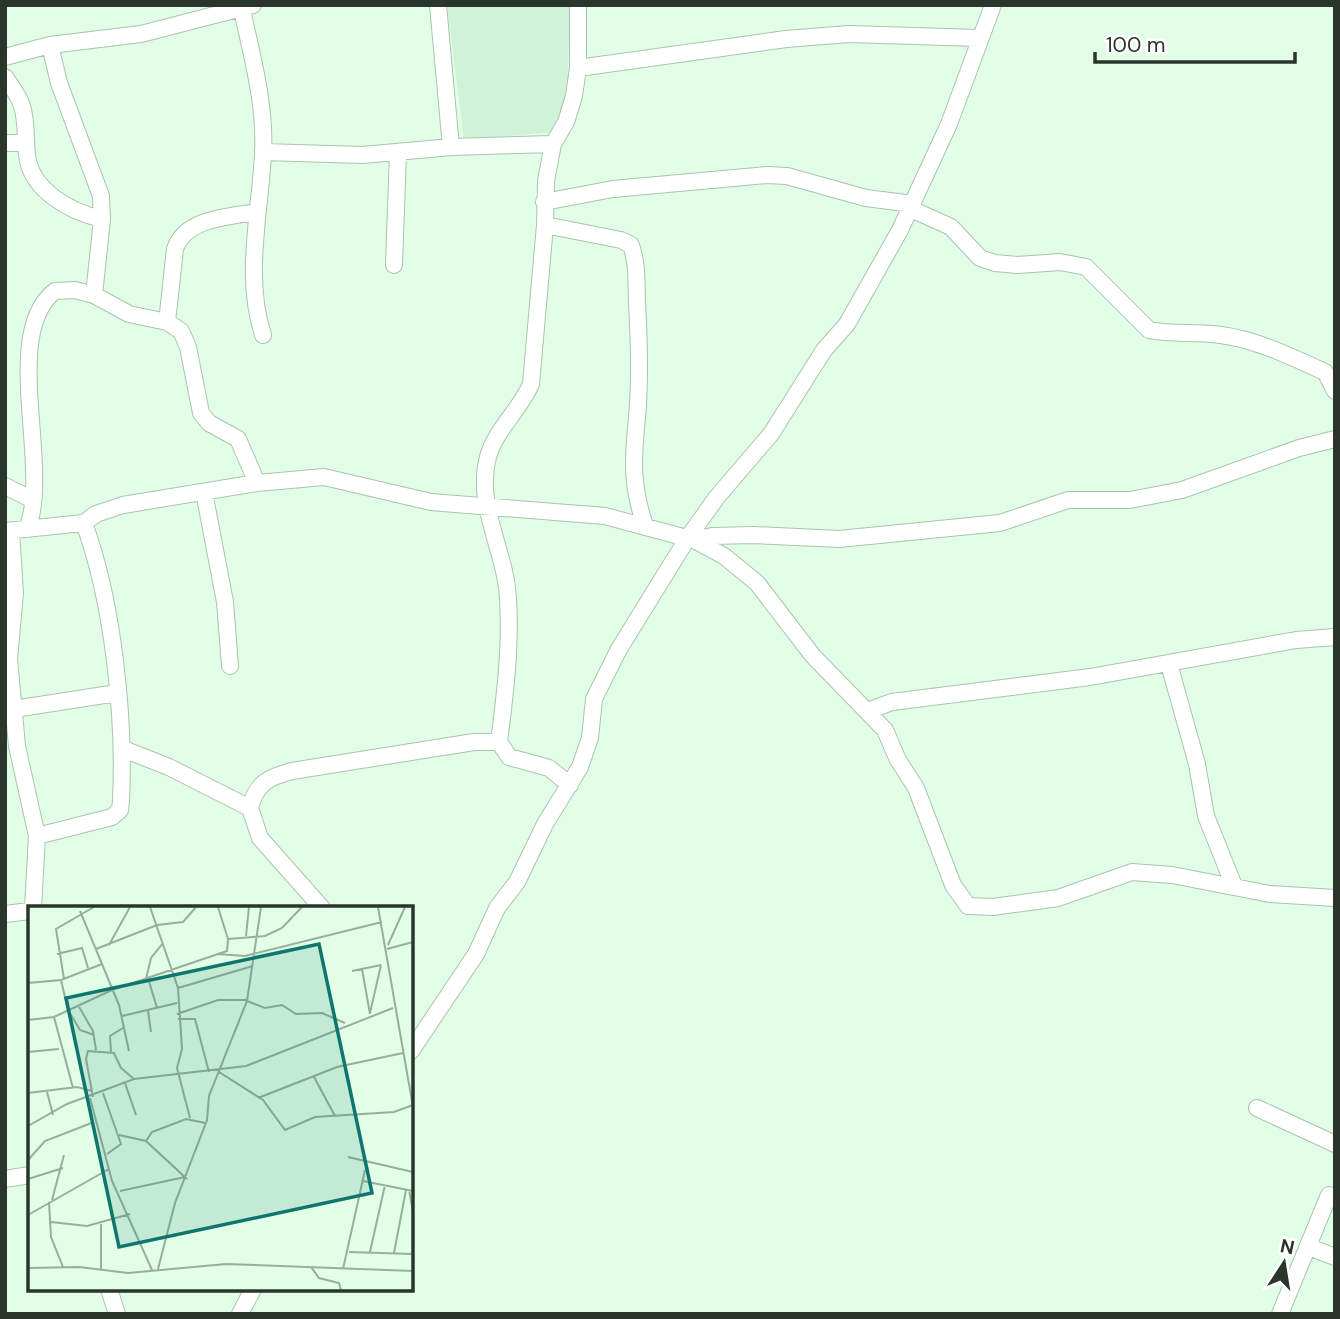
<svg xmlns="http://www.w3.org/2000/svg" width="1340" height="1319" viewBox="0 0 1340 1319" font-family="'DM Sans',sans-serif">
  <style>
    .built { fill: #d0f2d7 }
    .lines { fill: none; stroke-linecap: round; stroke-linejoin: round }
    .street-casing { stroke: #a9c4ae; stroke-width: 18 }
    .street { stroke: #fff; stroke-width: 16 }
    .inset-road { fill: none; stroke: #98ae9c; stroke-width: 2 }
    .view { fill: #0f766e; fill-opacity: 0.15; stroke: #0f766e; stroke-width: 3.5 }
    .inset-edge { fill: none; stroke: #2a352c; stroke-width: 3.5 }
  </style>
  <rect width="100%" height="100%" fill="#e2fee7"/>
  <!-- built -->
  <path class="built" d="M447 5H570L566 131 464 140Z"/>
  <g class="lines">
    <defs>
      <path id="street" d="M241 5C251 53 266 104 263 154 260 213 244 277 263 335
        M438 5 451 147
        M50 45 59 83 101 196 102 219 94 295
        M5 57 50 45 141 34 253 5
        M578 68 786 39 849 34 979 38
        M5 77C11 86 19 96 22 106 27 122 25 138 27 155 31 191 71 212 102 219
        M5 143H26
        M263 152 363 155 451 147 553 144
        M544 202 613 189 767 175 787 176 866 198 913 204
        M911 209 951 227 980 258 995 263 1018 265 1060 262 1086 267 1149 330C1173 335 1197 331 1221 335 1258 340 1291 357 1325 372L1335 391
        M545 225 621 240 631 245C638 266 636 282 637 303 639 337 640 371 638 405 634 454 629 477 645 526
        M394 265 398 152
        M167 322 175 249C185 218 229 217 256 212
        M5 486 33 500
        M204 492 225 602 230 666
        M27 529C52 469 0 333 55 291L75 290 94 295 129 314 167 322 181 331 188 347 201 413 209 423 238 439 257 483
        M5 531 84 523 96 514 123 505 257 483 324 477 431 502 605 516 694 540 724 556 757 583 813 656 885 730 898 760 916 788 953 885 968 906 993 907 1058 898 1132 872 1172 875 1270 894 1335 898
        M11 531 15 593 9 659 17 746 37 836 33 908
        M694 540 712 536 754 535 839 539 1000 523 1068 500H1130L1182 490 1299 448 1335 439
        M1169 664 1197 764 1206 816 1234 886
        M14 709 117 693
        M867 711 892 702 1090 677 1296 640 1335 637
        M123 749 169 767 250 808
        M570 785 549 768 509 757 499 742C505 695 511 647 508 599 506 551 475 506 488 457 495 430 520 410 531 384L545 225 546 181 553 144 566 122 574 96 578 68V5
        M37 836 112 817 120 810 121 801C125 716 113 602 84 523
        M322 908 260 838 250 808C256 783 269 777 292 771L474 742H499
        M5 914 30 911
        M411 1051 476 954 497 908 517 882 545 824 580 767 590 738 594 699 619 649 687 539 717 497 771 434 824 350 847 324 900 230 949 124 993 5
        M1257 1108 1335 1144
        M5 1179 30 1175
        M1309 1247 1335 1257
        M109 1289 117 1314
        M240 1314 253 1289
        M1280 1314 1329 1195"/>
    </defs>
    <!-- street casing -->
    <use href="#street" class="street-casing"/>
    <!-- street -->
    <use href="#street" class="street"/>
  </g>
  <!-- overview -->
  <g transform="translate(28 906)">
    <rect width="385" height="385" fill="#e2fee7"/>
    <path class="inset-road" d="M122 1 150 82 154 143 149 162 162 212M350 1 385 201M52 5 91 99 101 145M218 30 221 1M200 33 237 30 254 22 274 1M81 39 102 1M360 39 377 1M68 43 129 19 155 16 168 1M359 43 385 36M29 48 54 42 60 62M189 48 217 50 354 16M334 63 342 108M324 65 353 59M120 72 129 102M36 73 28 23 66 1M118 73 123 52 135 37M33 74 40 104 52 124 66 129M0 77 33 74 74 58M150 82 225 60M219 95 237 102 254 99 268 108 294 107 317 117M50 99 65 125 68 144M120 105 123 126M342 107 353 59M149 108 190 94H219M94 110 149 97M26 111 45 182M150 113H167L181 166M0 114 26 111 84 84 199 45 200 33 190 1M0 146 31 143M83 146 82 130 95 122M191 166 235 194 257 224 287 211 366 206 385 199M286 171 307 210M97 177 108 209M19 186 25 209M0 187 49 181 64 185M75 187 93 238 79 248M65 191 58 153 60 145 86 147 93 162 106 173M62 192 84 275 124 364M230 192 309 161 375 147M0 220 39 198 106 173 218 160 365 102M91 229 118 235 159 273M118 235 124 226 158 213 177 217M320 251 385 266M0 254 17 235 66 216M0 273 35 262M335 275 385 285M381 284 385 306M92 285 157 271M24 294 36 249M21 296 23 331 35 361M0 309 81 263M23 316 59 320 102 308M321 346 385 348M342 346 357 279M366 347 378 284M283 361 291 372 311 377 313 384M0 362 51 361 100 367 198 358 385 365M73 363V318M130 363 147 297 179 214 181 190 219 95 233 1M315 363 337 264"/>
    <path class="view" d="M291 38 344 287 91 341 38 92Z"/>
    <rect width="385" height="385" class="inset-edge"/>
  </g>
  <!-- border -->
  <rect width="1340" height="1319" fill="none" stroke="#2a352c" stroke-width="14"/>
  <!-- north arrow -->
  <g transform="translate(1284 1263) rotate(12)" stroke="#ffffff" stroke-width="5" paint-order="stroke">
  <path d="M0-5L12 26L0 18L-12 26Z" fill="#2a352c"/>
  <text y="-10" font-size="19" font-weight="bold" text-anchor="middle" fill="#2a352c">N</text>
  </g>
  <!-- scale -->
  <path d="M1095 52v10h200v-10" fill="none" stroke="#2a352c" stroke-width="3.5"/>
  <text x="1106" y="52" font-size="21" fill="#2a352c" stroke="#ffffff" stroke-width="5" paint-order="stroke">100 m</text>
</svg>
